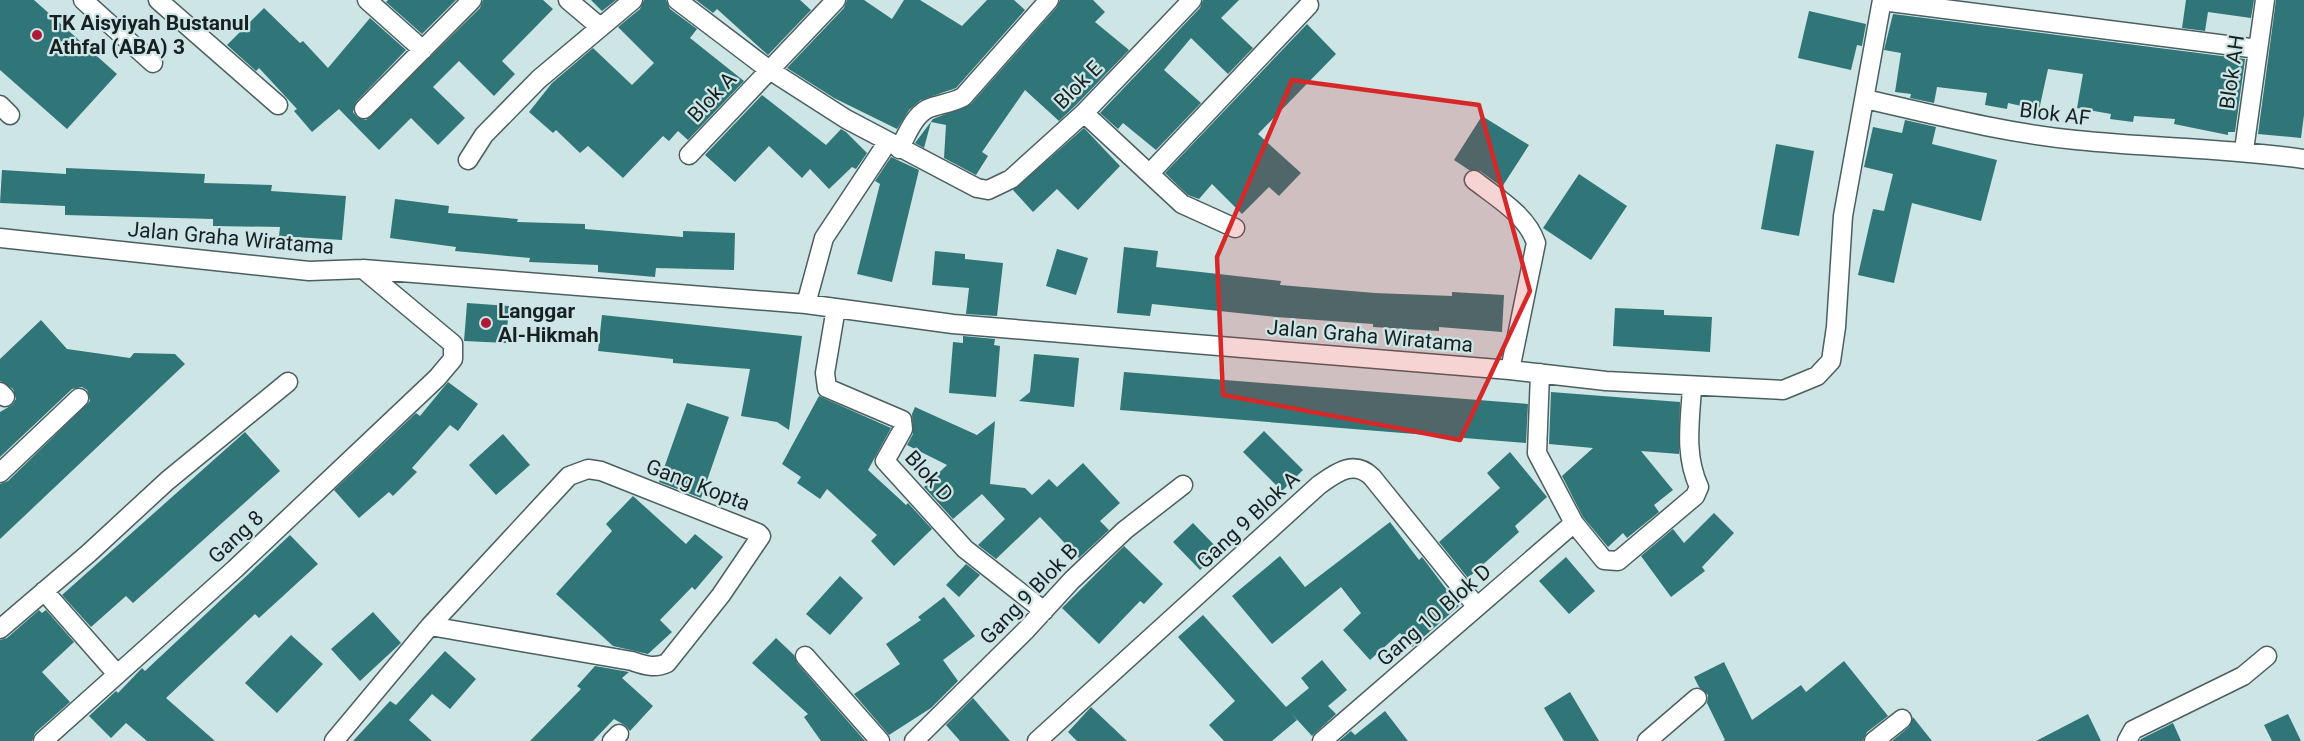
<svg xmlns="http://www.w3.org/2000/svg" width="2304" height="741" viewBox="0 0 2304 741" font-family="Roboto,sans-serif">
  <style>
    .building { fill: #307678 }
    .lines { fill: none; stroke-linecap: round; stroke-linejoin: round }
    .minor-casing { stroke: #4b5f60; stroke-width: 21 }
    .minor { stroke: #fff; stroke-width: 18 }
    .marked { fill: #d62828; fill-opacity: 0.2; stroke: #d62828; stroke-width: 4.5; stroke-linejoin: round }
    .poi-dot { fill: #ae1a35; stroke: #cee5e6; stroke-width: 2 }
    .labels { text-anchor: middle; stroke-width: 4.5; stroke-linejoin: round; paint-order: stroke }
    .poi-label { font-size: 21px; font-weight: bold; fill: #182121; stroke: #cee5e6; text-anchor: start }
    .street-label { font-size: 21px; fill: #182121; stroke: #cee5e6 }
  </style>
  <rect width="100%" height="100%" fill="#cee5e6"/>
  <!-- building -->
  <path class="building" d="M0 0H34L117 74 67 129 0 70Z
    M388 0H456L422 34 386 2Z
    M483 0H543L553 9 502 61 515 74 494 96 459 61 433 87 465 118 438 145 411 118 379 150 339 109 312 132 294 111 297 109 259 68 256 71 227 45 264 8 300 43 303 41 328 68 370 18 406 50 356 102 353 112 357 117 366 120 480 8Z
    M591 0H616L602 11Z
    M644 0H666L670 9 697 29 690 38 744 81 688 140 678 131 669 141 663 136 623 178 588 146 580 153 556 130 553 133 529 112 552 83 593 48 632 85 654 63 618 27 640 9Z
    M696 0H800L811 10 768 55 717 9 713 13Z
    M847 0H864L892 19 904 0H920L962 26 987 0H1014L1025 10 956 88 921 100 909 110 897 129 834 98 787 68 844 8Z
    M1060 0H1093L1105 12 1095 22 1129 50 1076 105 1059 121 1025 90 982 152 988 156 976 175 944 158 946 125 931 122 924 148 915 143 933 119 971 104 1057 7Z
    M1203 0H1239L1221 18 1253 48 1228 74 1191 38 1164 70 1201 103 1156 150 1123 123 1118 129 1100 113 1200 8Z
    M2186 0H2254L2251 18 2208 12 2205 31 2182 28Z
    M2276 0H2304V115L2301 138 2258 134Z
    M1809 11 1866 24 1862 46 1857 45 1851 70 1798 58Z
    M1893 14 2245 59 2235 132H2228V135L2174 124 2175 119 2134 116 2133 122 2110 119 2111 114 2077 108 2083 74 2048 69 2039 110 2008 103 2007 109 1985 105 1987 93 1937 87 1934 103 1910 98 1911 94 1895 92 1901 53 1884 50Z
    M1307 24 1336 54 1258 134 1301 173 1279 196 1269 187 1242 214 1212 184 1199 199 1188 195 1165 173Z
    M762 95 826 145 841 129 846 132 867 153 856 169 852 167 829 189 810 169 802 178 769 146 735 182 705 155Z
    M1482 116 1529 145 1502 187 1480 171 1469 170 1454 160Z
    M1905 120 1936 127 1932 144 1997 160 1981 221 1912 203 1894 283 1858 275 1873 209 1884 211 1893 174 1864 167 1873 127 1902 133Z
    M1084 128 1120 166 1078 210 1057 189 1033 212 1013 190Z
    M1776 144 1814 151 1799 236 1761 229Z
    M891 157 919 170 892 282 857 274 880 184 875 181Z
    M66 168 205 174 204 183 272 185 271 191 346 196 342 240 279 236 280 227 213 226V219L65 215V206L0 203 2 170 66 174Z
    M1579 174 1627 206 1591 260 1543 228Z
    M395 199 449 206 448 213 518 219 517 222 585 224V229L683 237V231L735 233 734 270 656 268 655 277 598 272V265L529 262 530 258 455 251 456 247 390 238Z
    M1124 247 1158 251 1156 267 1281 281 1280 285 1375 293 1452 296V292L1504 295 1502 332 1439 327V331L1373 327V324L1276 317 1152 304 1150 316 1117 313Z
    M1057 249 1088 258 1076 295 1046 286Z
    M935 251 965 254V259L1003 263 997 316 966 314 969 288 932 285Z
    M467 303 509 306 506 343 464 341Z
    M1615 308 1664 310V315L1712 317 1710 352 1613 346Z
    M602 315 802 336 789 430 777 422 741 416 750 369 673 363V359L598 351Z
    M41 320 67 349 130 358 134 353 175 354 185 364 0 539V484L8 481 90 401 87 390 82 387 72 389 0 457V412L12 405 16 399 13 389 0 381V359Z
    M963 336 995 339 994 345 1000 346 996 397 949 393 953 342 963 343Z
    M1034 354 1079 358 1074 407 1019 401 1030 392Z
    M1124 372 1528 404 1526 443 1120 410Z
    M448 382 478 404 458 431 450 425 412 468 417 472 393 496 389 492 359 518 334 490 416 413 420 416Z
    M1551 392 1680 402 1679 454 1641 451 1673 490 1654 505 1659 512 1627 538 1623 533 1608 547 1583 517 1562 476 1593 448 1549 444Z
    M819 396 891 428 868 470 906 505 908 503 932 529 894 566 871 541 877 535 827 489 820 499 797 483 801 477 782 464Z
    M687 403 729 417 701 498 659 482Z
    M915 407 977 435 995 421 990 484 1025 488 1032 495 1049 479 1057 487 1083 463 1120 503 1100 521 1109 530 1079 558 1040 517 996 559 978 545 1005 519 982 494 953 519 924 487 947 465 907 445 913 434 912 414Z
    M1264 431 1303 470 1282 491 1243 452Z
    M245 432 280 471 133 603 126 596 91 627 62 595Z
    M503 434 530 465 496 495 469 465Z
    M1510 452 1547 497 1515 526 1519 532 1468 578 1439 542 1500 488 1487 473Z
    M633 496 686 544 695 534 723 557 695 590 692 587 660 620 672 632 648 654 613 646 556 594 612 531 606 524Z
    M1714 513 1734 533 1702 567 1705 571 1671 597 1641 556 1673 529 1684 543Z
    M1390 522 1419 560 1422 557 1459 606 1412 647 1400 633 1370 660 1343 630 1361 613 1341 587 1272 644 1232 596 1280 556 1305 587Z
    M1193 523 1220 551 1200 570 1173 542Z
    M290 535 318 564 259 618 255 614 166 698 215 741H147L126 723 111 738 89 716 116 691 118 693 142 668 145 671Z
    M1124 546 1163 584 1144 604 1140 601 1099 644 1062 608Z
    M1566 557 1595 591 1569 614 1539 581Z
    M966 564 980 575 959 597 946 585Z
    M840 576 863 598 830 635 806 614Z
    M944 597 975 636 943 660 958 681 931 708 889 735 854 694 900 664 886 644 921 620 918 617Z
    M39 610 42 613 46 610 74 642 42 672 70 702 35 733 32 741H0V640L7 638Z
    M373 612 401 643 360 681 331 649Z
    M1203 615 1286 707 1309 688 1301 678 1322 660 1347 690 1328 706 1336 714 1312 736 1291 713 1297 720 1272 741H1224L1209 725 1235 701 1178 637Z
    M291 635 323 664 277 713 245 683Z
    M776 638 794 655 797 663 865 741H821L804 717 808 714 752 663Z
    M445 651 476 679 450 709 432 694 409 720 432 741H353L390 701 396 705Z
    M1844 661 1888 716 1867 732 1863 741H1723L1725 740 1707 703 1708 695 1699 687 1694 677 1724 662 1752 720 1801 685 1806 692Z
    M595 666 629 672 622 678 653 706 630 731 626 726 614 719 593 741H530L581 689 577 686Z
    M1570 692 1599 741H1564L1544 708Z
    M973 698 1010 741H960L946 725Z
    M1091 707 1127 741H1077L1068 732Z
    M1385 711 1408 741H1339L1351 731 1355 735Z
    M2088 714 2101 741H2036Z
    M2288 714 2301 741H2272L2264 725Z
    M1913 717 1932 741H1892L1909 727Z
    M2173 723 2181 741H2140L2141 739Z"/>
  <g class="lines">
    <defs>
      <path id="minor" d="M83 0 153 63
        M158 0 278 105
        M367 0 423 50
        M568 0 600 27
        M677 0 768 69 846 119 977 188 988 190 1011 179 1084 113 1192 0
        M1882 1 2258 49
        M1865 99C1935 115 2005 133 2076 140 2152 148 2228 148 2304 159
        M0 105 10 115
        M364 109 472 0
        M1084 113 1182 204 1235 228
        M899 149C907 135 913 117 927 109 937 104 950 104 963 97L1049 0
        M2244 150 2265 0
        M689 155 836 0
        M468 160 484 135 539 79 633 0
        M1150 173 1309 5
        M1474 180C1497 198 1527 215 1536 243L1510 370
        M0 238 309 271 363 269 806 304 953 324 1510 370 1606 381 1783 390 1817 376 1831 361 1836 327 1843 216 1882 0
        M806 304 824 238 887 143
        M836 308 825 373 827 388 902 420 903 429 885 461 965 549 1044 611
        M1540 373 1537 453 1574 523 1604 560 1618 561 1695 496 1699 487C1684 454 1690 422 1692 388
        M0 392 5 397
        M0 473 79 398
        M44 591 117 674
        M0 629 89 553 167 481 288 382
        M805 656 880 741
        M43 741 235 569 437 378 453 359V344L363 269
        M334 741 430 626 569 476 588 469 601 471 758 533 761 536 721 595 667 663C654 669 644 665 632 661L430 626
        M612 741 619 734
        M914 741 1026 630 1072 580 1125 530 1183 485
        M1037 741 1319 485C1336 473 1354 459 1372 477L1477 607
        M1322 741 1574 523
        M1647 741 1697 698
        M1874 741 1902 719
        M2127 741 2133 730 2243 676 2267 656"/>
    </defs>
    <!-- minor casing -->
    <use href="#minor" class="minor-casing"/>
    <!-- minor -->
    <use href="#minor" class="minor"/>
  </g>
  <!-- marked area -->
  <path class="marked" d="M1292 80 1479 105 1530 291 1460 440 1223 395 1217 257Z"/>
  <!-- markers -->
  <g class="poi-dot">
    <circle cx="37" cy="35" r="6"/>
    <circle cx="486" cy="323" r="6"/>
  </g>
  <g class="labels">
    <!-- poi labels -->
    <g class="poi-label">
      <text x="49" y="30">TK Aisyiyah Bustanul<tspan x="49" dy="24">Athfal (ABA) 3</tspan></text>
      <text x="498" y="318">Langgar<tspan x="498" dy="24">Al-Hikmah</tspan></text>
    </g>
    <!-- street labels -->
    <g class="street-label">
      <text transform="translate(2232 72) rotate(-82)" y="7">Blok AH</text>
      <text transform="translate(1078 85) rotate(-45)" y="7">Blok E</text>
      <text transform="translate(712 97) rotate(-47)" y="7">Blok A</text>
      <text transform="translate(2055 114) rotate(7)" y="7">Blok AF</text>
      <text transform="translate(231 238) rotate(5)" y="7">Jalan Graha Wiratama</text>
      <text transform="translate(1370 336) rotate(5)" y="7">Jalan Graha Wiratama</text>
      <text transform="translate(929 476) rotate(48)" y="7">Blok D</text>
      <text transform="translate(698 485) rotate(21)" y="7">Gang Kopta</text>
      <text transform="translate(1248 520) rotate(-43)" y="7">Gang 9 Blok A</text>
      <text transform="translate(236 537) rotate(-43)" y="7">Gang 8</text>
      <text transform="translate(1029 594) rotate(-46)" y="7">Gang 9 Blok B</text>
      <text transform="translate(1434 615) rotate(-41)" y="7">Gang 10 Blok D</text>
    </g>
  </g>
</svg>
